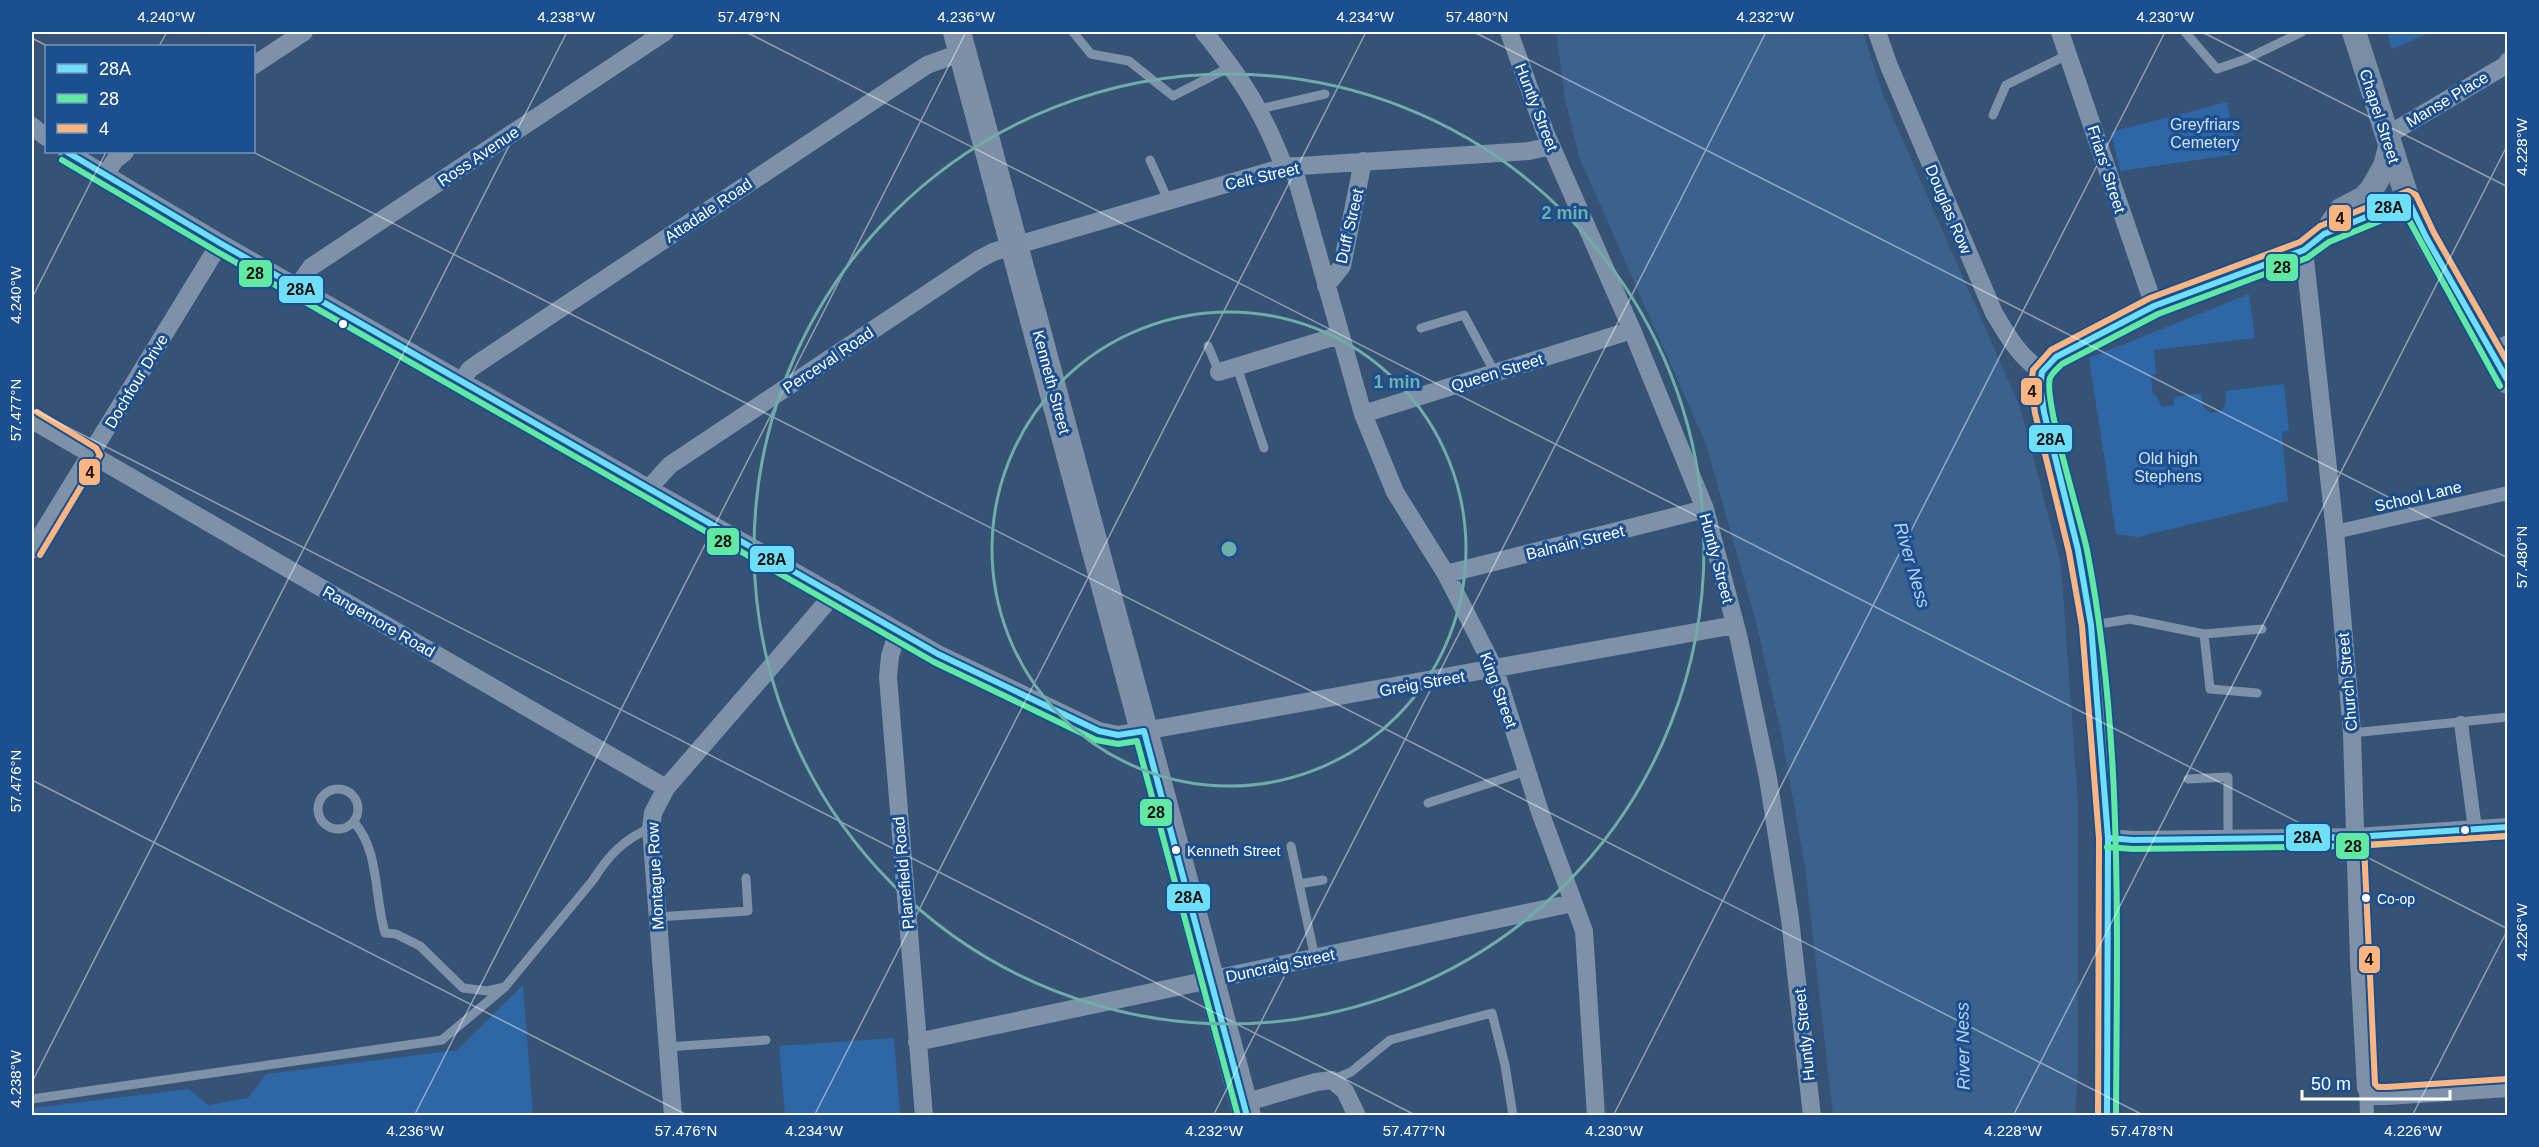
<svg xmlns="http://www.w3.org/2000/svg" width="2539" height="1147" viewBox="0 0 2539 1147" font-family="Helvetica,sans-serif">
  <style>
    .green { fill: #2f66a5 }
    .water { fill: #3b618d }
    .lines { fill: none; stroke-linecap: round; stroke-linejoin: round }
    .service { stroke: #7d92a8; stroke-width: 9 }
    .pedestrian { stroke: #7d92a8; stroke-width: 14 }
    .minor { stroke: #7d92a8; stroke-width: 18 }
    .secondary { stroke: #798da4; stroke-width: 24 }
    .trunk { stroke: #7e90a7; stroke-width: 28 }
    .bus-1-casing { stroke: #1b4f8f; stroke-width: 10 }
    .bus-2-casing { stroke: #1b4f8f; stroke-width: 10 }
    .bus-3-casing { stroke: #1b4f8f; stroke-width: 10 }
    .bus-1 { stroke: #6ddff8; stroke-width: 6 }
    .bus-2 { stroke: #60e9a3; stroke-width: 6 }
    .bus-3 { stroke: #ffb580; stroke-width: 6 }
    .ticks { fill: none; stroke: #fff; stroke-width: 1.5; stroke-opacity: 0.45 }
    .ring { fill: none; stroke: #6fada8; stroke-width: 3 }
    .bus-dot { fill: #fff; stroke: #1b4f8f; stroke-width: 2 }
    .labels { text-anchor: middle; stroke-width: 6; stroke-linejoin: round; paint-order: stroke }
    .bus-label { font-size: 14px; fill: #fff; stroke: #1b4f8f; text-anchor: start }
    .street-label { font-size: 16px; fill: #fff; stroke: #1b4f8f }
    .park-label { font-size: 16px; fill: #cfe3fa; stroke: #1b4f8f }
    .water-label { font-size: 18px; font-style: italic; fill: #b5d3f5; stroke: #1b4f8f }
    .centre { fill: #6fada8; stroke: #1b4f8f; stroke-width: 3 }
    .ring-label { font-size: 18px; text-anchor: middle; font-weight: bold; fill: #6fada8; stroke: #1b4f8f; stroke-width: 6; stroke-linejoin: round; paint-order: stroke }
    .line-badge { stroke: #1b4f8f; stroke-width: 2 }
    .pale-badge-label { font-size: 16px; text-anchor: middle; font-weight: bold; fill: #111 }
    .neatline { fill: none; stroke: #fff; stroke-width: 2 }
    .ticks-label { font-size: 15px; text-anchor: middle; fill: #fff }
  </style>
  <rect width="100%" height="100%" fill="#365274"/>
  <!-- green -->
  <path class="green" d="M2387 32H2431L2392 49Z
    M2227 102 2238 154 2120 171 2111 132Z
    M2249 294 2255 338 2154 350 2156 374 2151 375 2153 395H2156L2162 407 2174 405V397L2201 393 2203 406 2211 413 2221 411 2226 403 2225 391 2284 384 2289 431 2282 432 2288 501 2137 537 2116 534 2089 358Z
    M523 985 533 1115H32V1108L189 1089 208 1105 248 1098 266 1074 457 1050Z
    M894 1038 900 1115H785L779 1046Z"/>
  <!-- water -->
  <path class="water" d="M1556 32H1863L1883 95 2020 407 2061 564 2078 802V1068L2075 1115H1833L1805 868 1782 737 1757 626 1706 444 1579 157 1565 99Z"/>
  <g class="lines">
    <!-- service -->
    <path class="service" d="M1073 32 1091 54 1129 61 1173 96 1232 66
      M2185 32 2217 69 2246 59 2302 32
      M1260 109 1325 94
      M1993 115 2006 85 2069 54
      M1150 160 1168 200
      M1421 328 1464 315 1495 373
      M1208 346 1219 372
      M2490 347 2508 339
      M1237 367 1264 448
      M2093 625 2130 619 2204 634 2262 629
      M2204 634 2210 689 2257 693
      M2352 733 2508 717
      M2188 779 2228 777V839
      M318 809a20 20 0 1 1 40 0a20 20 0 1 1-40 0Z
      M1428 803 1527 771
      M354 822C380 852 374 896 385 933L396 934 420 946 463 988 487 991 505 987 593 880C608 856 625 838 651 828
      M1291 846 1315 958
      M1299 884 1323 880
      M657 917 748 911 746 878
      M667 1047 766 1040
      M1332 1080 1351 1072 1390 1040 1492 1013 1505 1065 1513 1116
      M32 1099 442 1040 505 987"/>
    <!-- pedestrian -->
    <path class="pedestrian" d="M2335 532 2508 493
      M2461 723 2475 829
      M2366 1088 2367 1116"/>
    <!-- minor -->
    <path class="minor" d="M1204 32C1241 78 1263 111 1284 167
      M1509 32 1545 132 1632 330 1705 509 1739 639 1768 778 1790 919 1812 1116
      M1877 32 1889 66 1994 313C2008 337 2020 357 2042 372
      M2060 32 2154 306
      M254 65 304 32
      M32 126 46 137
      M2386 136 2506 65 2508 61
      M67 152 220 243 938 654 1099 731 1118 735 1144 731 1735 625
      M1293 166 1363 414 1395 492 1446 574 1495 670 1539 809 1584 931 1596 1116
      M106 174 115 160 125 152
      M2304 250 2335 532 2352 733 2359 961 2366 1088 2375 1096H2387L2508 1088
      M298 286 311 267 665 32
      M1326 286 1342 266 1363 161
      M1219 372 1340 335
      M462 380 470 369 480 362 927 65 963 52
      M1363 414 1632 330
      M32 420 666 788
      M649 488 670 465 978 260 993 252 1284 167 1529 151 1551 146
      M32 550 220 243
      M1446 574 1705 509
      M898 631 890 656 888 677 924 1116
      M2108 838 2133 840 2355 837 2508 827
      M917 1042 1573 903
      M1244 1103 1316 1082 1332 1080 1345 1091 1357 1116
      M673 1116 651 828 653 813 666 788 834 594"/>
    <!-- secondary -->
    <path class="secondary" d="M2354 32 2408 200 2426 237 2508 382
      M2331 225 2341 210 2364 198 2372 189 2385 166 2390 147
      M2107 1116 2108 838 2091 625 2078 550 2044 412 2040 385 2042 372 2056 357 2154 306 2195 289 2304 250 2324 234 2408 200"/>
    <!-- trunk -->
    <path class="trunk" d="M957 32 1247 1116"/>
    <defs>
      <path id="bus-1" d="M67 152 220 243 938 654 1099 731 1118 735 1144 731 1247 1116
        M2108 838 2133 840 2355 837 2508 827
        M2107 1116 2108 838 2091 625 2078 550 2044 412 2040 385 2042 372 2056 357 2154 306 2304 250 2324 234 2408 200 2426 237 2508 381"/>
      <path id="bus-2" d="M62 160 216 251 934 662 1096 740 1118 744 1137 741 1238 1116
        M2107 847 2133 849 2355 846 2508 836
        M2116 1116C2117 927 2123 736 2087 550 2081 520 2043 399 2050 378 2052 373 2058 368 2062 364L2158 314 2307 258 2329 242 2404 211 2500 386"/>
      <path id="bus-3" d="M37 412 96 448 100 455 40 555
        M2507 1079 2387 1087H2378L2375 1084 2364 845 2508 836
        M2098 1116 2099 838 2082 626 2069 552 2035 413 2031 385 2033 370 2051 350 2150 298 2300 242 2320 226 2408 191 2416 195 2434 233 2508 363"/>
    </defs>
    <!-- bus-1 casing -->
    <use href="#bus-1" class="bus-1-casing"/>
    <!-- bus-2 casing -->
    <use href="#bus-2" class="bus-2-casing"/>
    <!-- bus-3 casing -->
    <use href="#bus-3" class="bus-3-casing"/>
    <!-- bus-1 -->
    <use href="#bus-1" class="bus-1"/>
    <!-- bus-2 -->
    <use href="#bus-2" class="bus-2"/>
    <!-- bus-3 -->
    <use href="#bus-3" class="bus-3"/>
  </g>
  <!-- ticks -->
  <path class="ticks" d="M746 32 2508 929M1474 32 2508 558M2202 32 2508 187M32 38 47 46M159 46 167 32M253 152 2145 1116M32 298 106 152M32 409 1417 1116M32 780 689 1116M32 1082 567 32M414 1116 966 32M814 1116 1366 32M1213 1116 1766 32M1613 1116 2165 32M2013 1116 2508 144M2412 1116 2508 929"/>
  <!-- distance rings -->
  <g class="ring">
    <circle cx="1229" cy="549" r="237"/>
    <circle cx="1229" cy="549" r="475"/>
  </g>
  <!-- markers -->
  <g class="bus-dot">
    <circle cx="343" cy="324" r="5"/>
    <circle cx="2465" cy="830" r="5"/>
    <circle cx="1176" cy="850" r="5"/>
    <circle cx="2366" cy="898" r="5"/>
  </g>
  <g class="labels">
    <!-- bus labels -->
    <g class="bus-label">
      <text x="1187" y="856">Kenneth Street</text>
      <text x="2377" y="904">Co-op</text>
    </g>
    <!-- street labels -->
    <g class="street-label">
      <text transform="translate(2447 99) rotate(-31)" y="6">Manse Place</text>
      <text transform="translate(1537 107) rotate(69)" y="6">Huntly Street</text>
      <text transform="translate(2380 116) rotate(72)" y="6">Chapel Street</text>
      <text transform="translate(478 156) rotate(-34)" y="6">Ross Avenue</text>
      <text transform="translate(2107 169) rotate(72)" y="6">Friars' Street</text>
      <text transform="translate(1262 176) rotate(-13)" y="6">Celt Street</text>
      <text transform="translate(1949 209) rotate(67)" y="6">Douglas Row</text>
      <text transform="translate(708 210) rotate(-34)" y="6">Attadale Road</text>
      <text transform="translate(1349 226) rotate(-77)" y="6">Duff Street</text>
      <text transform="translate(828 360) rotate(-34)" y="6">Perceval Road</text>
      <text transform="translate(1497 372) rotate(-17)" y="6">Queen Street</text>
      <text transform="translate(136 381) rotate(-59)" y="6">Dochfour Drive</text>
      <text transform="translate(1052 382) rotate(75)" y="6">Kenneth Street</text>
      <text transform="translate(2418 496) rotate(-13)" y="6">School Lane</text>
      <text transform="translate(1575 542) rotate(-14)" y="6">Balnain Street</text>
      <text transform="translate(1717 558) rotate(75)" y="6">Huntly Street</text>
      <text transform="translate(379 621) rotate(30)" y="6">Rangemore Road</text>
      <text transform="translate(2347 682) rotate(-95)" y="6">Church Street</text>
      <text transform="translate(1422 683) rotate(-10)" y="6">Greig Street</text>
      <text transform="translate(1499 690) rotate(70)" y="6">King Street</text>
      <text transform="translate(903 873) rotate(-95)" y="6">Planefield Road</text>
      <text transform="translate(655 876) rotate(-93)" y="6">Montague Row</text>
      <text transform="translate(1280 965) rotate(-12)" y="6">Duncraig Street</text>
      <text transform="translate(1804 1035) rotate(-96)" y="6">Huntly Street</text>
    </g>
    <!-- park labels -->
    <g class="park-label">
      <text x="2205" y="130">Greyfriars<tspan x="2205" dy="18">Cemetery</tspan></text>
      <text x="2168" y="464">Old high<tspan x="2168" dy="18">Stephens</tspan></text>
    </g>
    <!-- water labels -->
    <g class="water-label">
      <text transform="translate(1912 565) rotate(74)" y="6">River Ness</text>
      <text transform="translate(1963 1046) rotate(-91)" y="6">River Ness</text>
    </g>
  </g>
  <circle cx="1229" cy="549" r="9" class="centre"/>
  <g class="ring-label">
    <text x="1565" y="219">2 min</text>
    <text x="1397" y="388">1 min</text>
  </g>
  <g class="line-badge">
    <rect x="2366" y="193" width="46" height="29" rx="6" fill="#6ddff8"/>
    <rect x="2328" y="204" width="24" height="28" rx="6" fill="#ffb580"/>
    <rect x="2265" y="253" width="34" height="29" rx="6" fill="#60e9a3"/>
    <rect x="238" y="259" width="35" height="29" rx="6" fill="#60e9a3"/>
    <rect x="278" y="275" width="46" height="29" rx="6" fill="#6ddff8"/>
    <rect x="2020" y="377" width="23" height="29" rx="6" fill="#ffb580"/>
    <rect x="2028" y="424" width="45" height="29" rx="6" fill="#6ddff8"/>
    <rect x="78" y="458" width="23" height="28" rx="6" fill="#ffb580"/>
    <rect x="706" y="527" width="34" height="29" rx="6" fill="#60e9a3"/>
    <rect x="749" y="545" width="46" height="28" rx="6" fill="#6ddff8"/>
    <rect x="1139" y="798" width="34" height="29" rx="6" fill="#60e9a3"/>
    <rect x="2285" y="823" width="46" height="29" rx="6" fill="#6ddff8"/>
    <rect x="2335" y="832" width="35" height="28" rx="6" fill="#60e9a3"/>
    <rect x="1166" y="883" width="45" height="29" rx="6" fill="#6ddff8"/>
    <rect x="2358" y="945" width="23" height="29" rx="6" fill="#ffb580"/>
  </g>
  <g class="pale-badge-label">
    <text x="2389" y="213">28A</text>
    <text x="2340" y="224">4</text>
    <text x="2282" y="273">28</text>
    <text x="255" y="279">28</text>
    <text x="301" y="295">28A</text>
    <text x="2032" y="397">4</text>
    <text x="2051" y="445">28A</text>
    <text x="90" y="478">4</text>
    <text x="723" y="547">28</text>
    <text x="772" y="565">28A</text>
    <text x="1156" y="818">28</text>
    <text x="2308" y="843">28A</text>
    <text x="2353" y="852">28</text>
    <text x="1189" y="903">28A</text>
    <text x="2369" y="965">4</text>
  </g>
  <!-- border -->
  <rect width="2539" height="1147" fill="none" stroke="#1b4f8f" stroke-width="66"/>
  <!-- legend -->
  <rect x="45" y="45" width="210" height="108" fill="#1b4f8f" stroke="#7695bc" stroke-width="1.5"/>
  <rect x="57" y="64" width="30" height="9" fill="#6ddff8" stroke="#7695bc" stroke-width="1.5"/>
  <text x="99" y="75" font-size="18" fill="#ffffff">28A</text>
  <rect x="57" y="94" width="30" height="9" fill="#60e9a3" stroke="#7695bc" stroke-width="1.5"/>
  <text x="99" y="105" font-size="18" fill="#ffffff">28</text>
  <rect x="57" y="124" width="30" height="9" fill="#ffb580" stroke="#7695bc" stroke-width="1.5"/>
  <text x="99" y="135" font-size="18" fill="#ffffff">4</text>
  <!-- scale -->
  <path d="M2302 1090v9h148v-9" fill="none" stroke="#ffffff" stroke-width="3"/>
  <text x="2311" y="1090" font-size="18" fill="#ffffff" stroke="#1b4f8f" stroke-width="4.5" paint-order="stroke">50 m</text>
  <rect x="33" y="33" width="2473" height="1081" class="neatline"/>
  <g class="ticks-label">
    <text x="166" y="22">4.240°W</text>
    <text x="566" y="22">4.238°W</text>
    <text x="749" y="22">57.479°N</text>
    <text x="966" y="22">4.236°W</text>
    <text x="1365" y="22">4.234°W</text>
    <text x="1477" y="22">57.480°N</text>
    <text x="1765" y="22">4.232°W</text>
    <text x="2165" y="22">4.230°W</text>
    <text transform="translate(2522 147) rotate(-90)" y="5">4.228°W</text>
    <text transform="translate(16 295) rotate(-90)" y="5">4.240°W</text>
    <text transform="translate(16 410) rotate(-90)" y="5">57.477°N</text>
    <text transform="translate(2522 557) rotate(-90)" y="5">57.480°N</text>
    <text transform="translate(16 781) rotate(-90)" y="5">57.476°N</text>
    <text transform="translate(2522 932) rotate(-90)" y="5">4.226°W</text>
    <text transform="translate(16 1079) rotate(-90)" y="5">4.238°W</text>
    <text x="415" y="1136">4.236°W</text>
    <text x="686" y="1136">57.476°N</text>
    <text x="814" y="1136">4.234°W</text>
    <text x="1214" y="1136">4.232°W</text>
    <text x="1414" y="1136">57.477°N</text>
    <text x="1614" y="1136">4.230°W</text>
    <text x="2013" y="1136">4.228°W</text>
    <text x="2142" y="1136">57.478°N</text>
    <text x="2413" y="1136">4.226°W</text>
  </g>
</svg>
